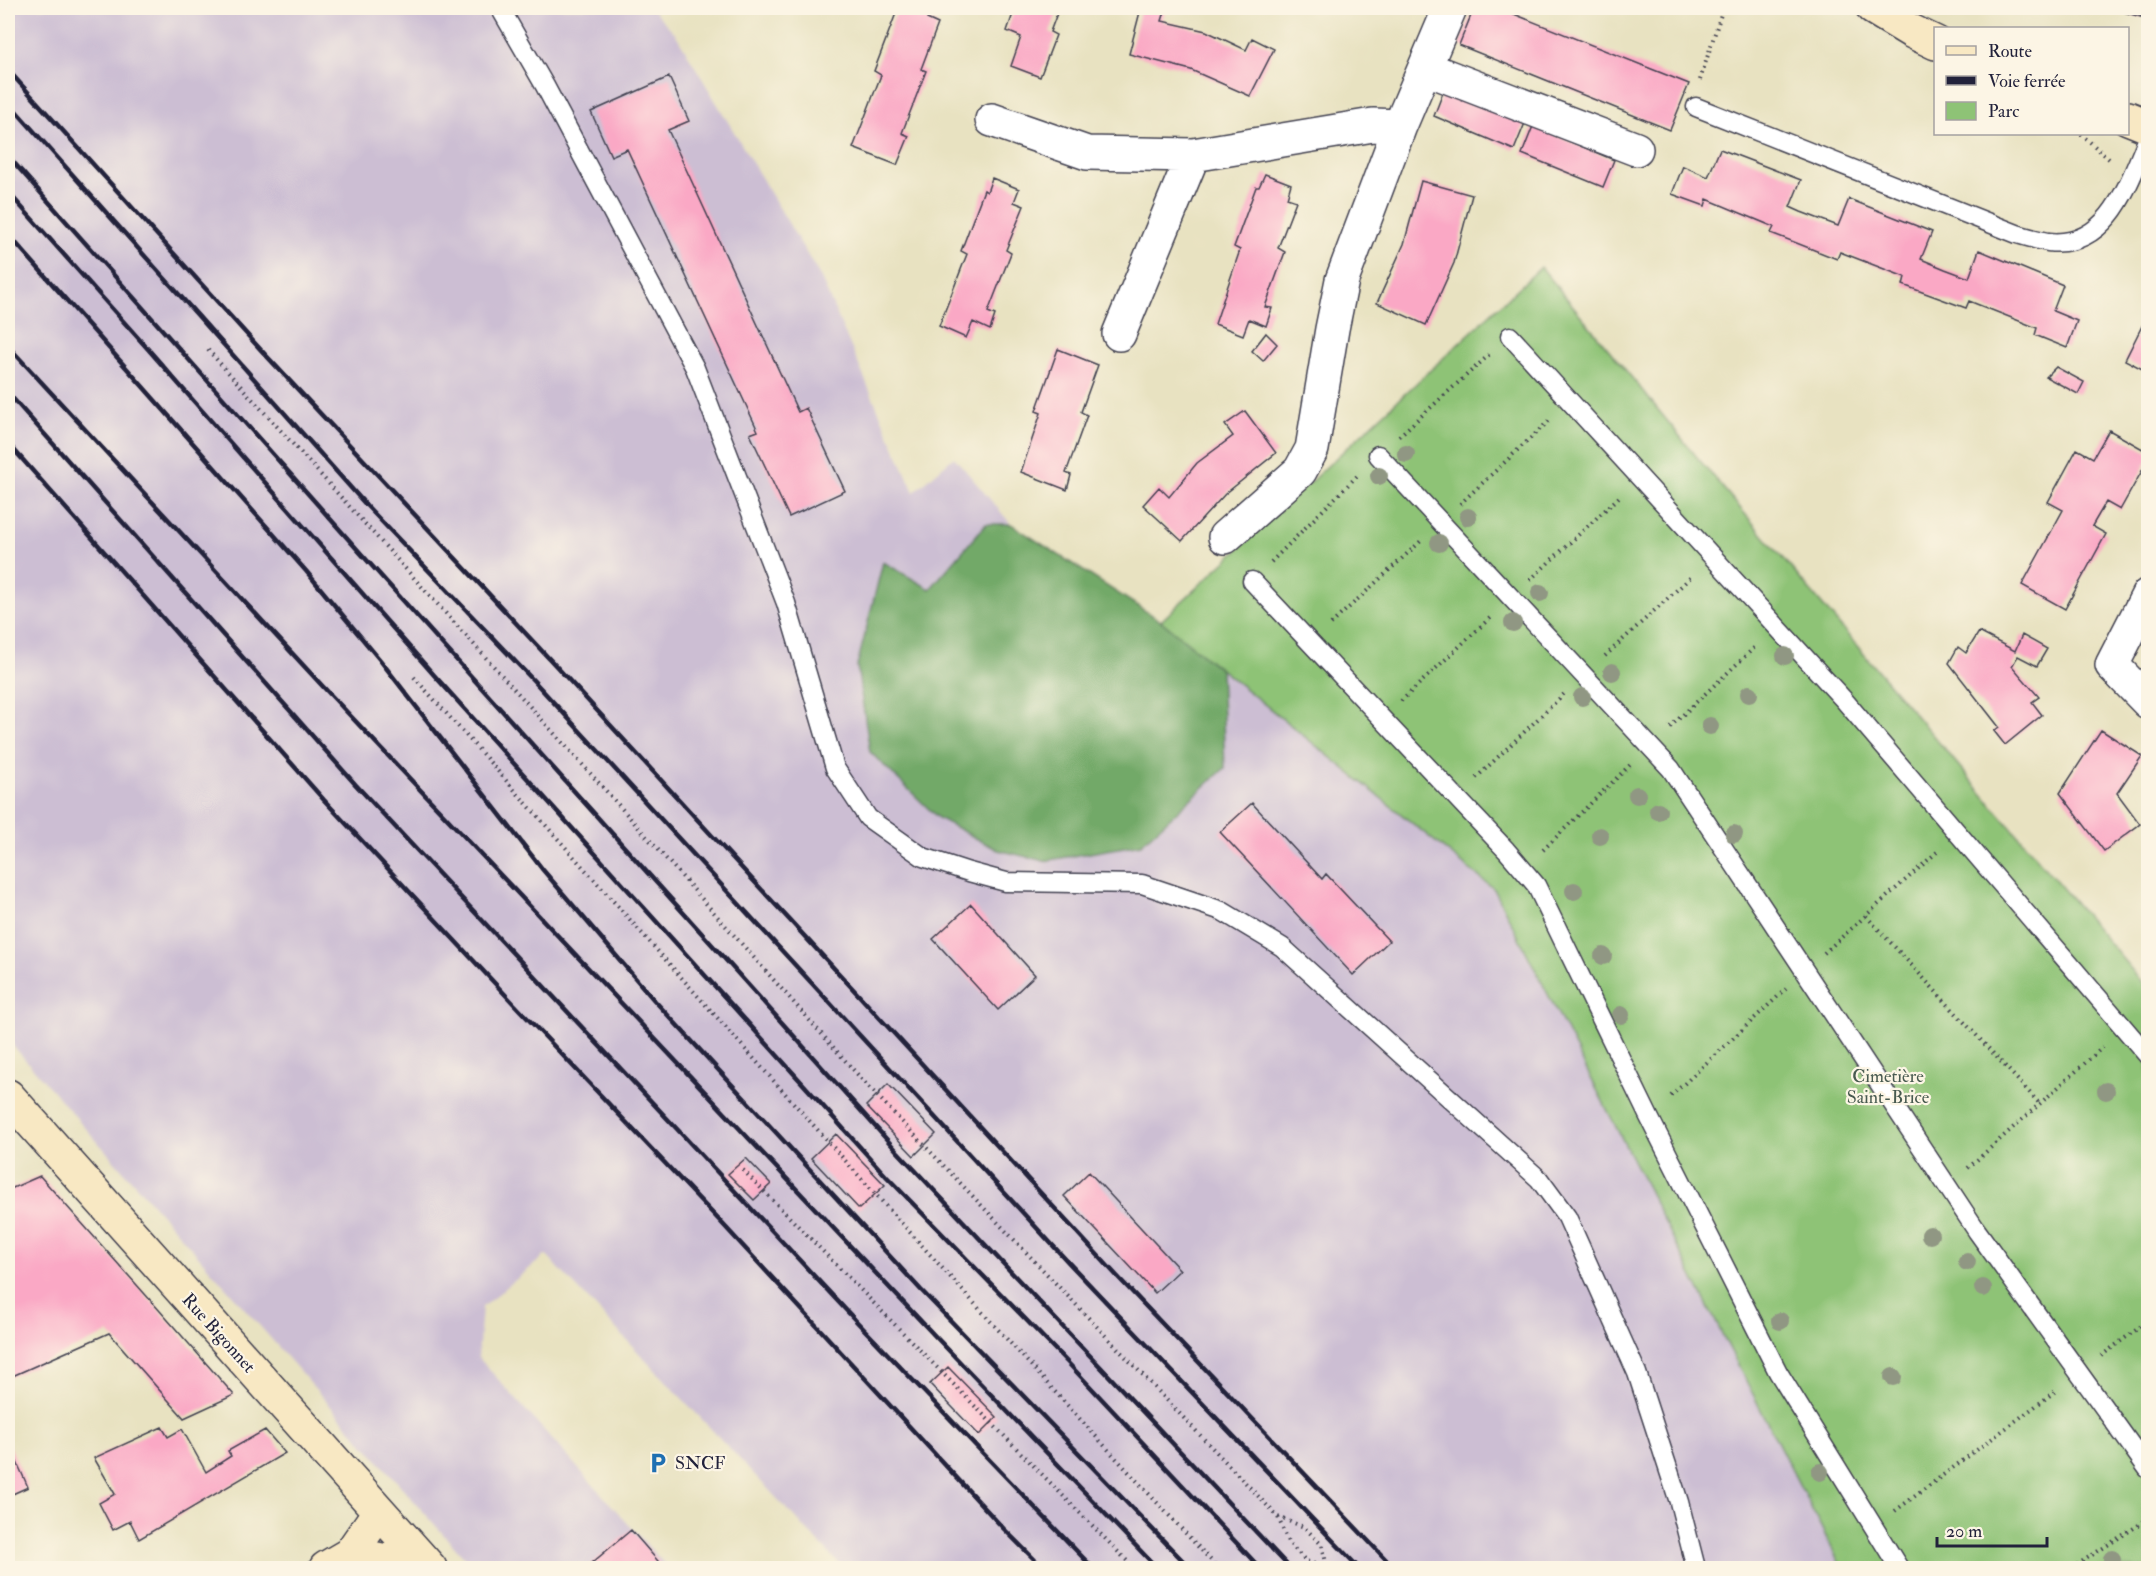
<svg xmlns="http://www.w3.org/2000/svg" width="2156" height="1576" viewBox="0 0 2156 1576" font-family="'IM FELL Double Pica',serif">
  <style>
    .industrial { fill: #ccbed3 }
    .green { fill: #8ec376; stroke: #587258; stroke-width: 1.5 }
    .forest { fill: #72a967; stroke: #4a6651; stroke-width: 1.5 }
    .building { fill: #faa8c5 }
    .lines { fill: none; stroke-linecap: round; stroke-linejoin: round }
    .lane-casing { stroke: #403f4f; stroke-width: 21 }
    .street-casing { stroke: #403f4f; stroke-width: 36 }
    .secondary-casing { stroke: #403f4f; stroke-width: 36 }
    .path { stroke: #403f4f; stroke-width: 4; stroke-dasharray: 1.5 4.5; stroke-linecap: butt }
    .lane { stroke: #fff; stroke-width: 18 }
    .street { stroke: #fff; stroke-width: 33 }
    .secondary { stroke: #f8e8c3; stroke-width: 33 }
    .rail { stroke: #22223b; stroke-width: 4.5 }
    .tree { fill: #909783 }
    .labels { text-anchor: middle; stroke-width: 4.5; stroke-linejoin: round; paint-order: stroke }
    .park-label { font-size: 18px; fill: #485a50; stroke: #fcf5e5 }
    .street-label { font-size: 18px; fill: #22223b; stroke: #fcf5e5 }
    .poi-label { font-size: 18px; fill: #22223b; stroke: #fcf5e5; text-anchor: start }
  </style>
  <rect width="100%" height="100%" fill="#fcf5e5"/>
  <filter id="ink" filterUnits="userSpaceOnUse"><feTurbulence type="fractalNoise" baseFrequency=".0167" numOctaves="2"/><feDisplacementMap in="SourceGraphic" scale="12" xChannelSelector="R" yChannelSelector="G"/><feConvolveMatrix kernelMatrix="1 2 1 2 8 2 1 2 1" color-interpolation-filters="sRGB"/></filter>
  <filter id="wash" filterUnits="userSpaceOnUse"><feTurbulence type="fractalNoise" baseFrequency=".008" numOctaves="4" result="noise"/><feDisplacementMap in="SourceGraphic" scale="24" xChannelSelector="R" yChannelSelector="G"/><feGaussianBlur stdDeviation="1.35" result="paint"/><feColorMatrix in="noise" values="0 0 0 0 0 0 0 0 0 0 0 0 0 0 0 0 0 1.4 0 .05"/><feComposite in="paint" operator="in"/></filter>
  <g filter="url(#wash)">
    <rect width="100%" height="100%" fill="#e8e2c1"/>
    <!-- industrial -->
    <path class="industrial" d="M8 8H651L675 33 820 276 914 492 954 457 1011 524 1161 621 1494 889 1842 1568H895L890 1562 884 1568H843L546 1255 482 1307 478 1357 668 1568H473L8 1040Z"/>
    <!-- green -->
    <path class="green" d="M1541 267 1701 462 2148 989V1568H1842L1494 889 1161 621Z"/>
    <!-- forest -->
    <path class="forest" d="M986 524H1011L1161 621 1221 670 1225 768 1141 844 1044 861 998 850 938 818 870 752 857 666 883 562 930 589Z"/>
    <g id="blocks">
      <!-- building -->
      <path class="building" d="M898 8H931L927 19 938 24 921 69 926 71 902 133 909 136 897 165 853 148 881 75 874 71Z
        M1015 8H1059L1050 32 1056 35 1040 77 1011 66 1021 37 1007 31Z
        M1141 8H1166L1162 21 1206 31 1246 50 1252 38 1274 49 1250 96 1191 70 1129 54Z
        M1474 8H1499L1689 84 1670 130 1459 45Z
        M2110 8H2144L2141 17Z
        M669 77 689 121 668 130 798 412 806 408 845 491 789 517 750 434 758 431 627 149 611 156 591 112Z
        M1444 90 1525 123 1514 150 1434 116Z
        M1533 126 1614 160 1603 187 1522 154Z
        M1720 149 1801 180 1790 207 1801 212 1838 226 1849 199 1932 232 1921 259 1945 269 1969 278 1979 250 2063 285 2053 311 2077 321 2067 348 2035 335 2037 328 1969 301 1966 308 1903 285 1905 277 1840 252 1837 259 1771 233 1774 227 1707 199 1705 206 1672 194 1683 166 1708 177Z
        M1265 174 1291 184 1287 198 1296 201 1278 248 1285 252 1265 307 1272 308 1266 326 1249 319 1243 335 1215 324 1240 250 1234 247 1256 187H1259Z
        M992 178 1019 189 1014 202 1024 206 1008 245 1006 250 1011 253 988 312 995 315 990 330 973 322 966 338 939 326 967 254 961 251 984 190 987 192Z
        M1421 181 1472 195 1454 263 1426 325 1377 303 1404 244Z
        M2148 314V372L2125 360Z
        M1266 333 1277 344 1263 361 1252 351Z
        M1058 349 1098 365 1081 412 1087 415 1066 473 1071 475 1067 490 1021 472 1041 413 1036 411Z
        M2056 367 2084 382 2078 394 2046 377Z
        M1245 411 1276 453 1225 494 1182 541 1143 505 1159 487 1169 497 1197 463 1233 436 1225 425Z
        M2109 430 2148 452V460L2120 510 2106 502 2092 526 2106 534 2065 609 2022 585 2063 510 2048 502 2077 449 2093 458Z
        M1979 632 2015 651 2022 635 2047 649 2037 666 2018 656 2012 666 2039 697 2032 702 2042 715 2005 745 1994 731 1999 727 1949 663 1958 647 1966 653Z
        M2101 730 2142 756 2117 793 2140 824 2104 851 2060 793Z
        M1252 803 1322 879 1326 874 1389 941 1353 975 1220 832Z
        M971 904 1035 975 998 1010 933 939Z
        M888 1084 936 1134 914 1156 866 1106Z
        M836 1134 885 1185 859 1209 811 1158Z
        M746 1158 771 1184 754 1200 728 1174Z
        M1089 1172 1180 1270 1155 1293 1064 1196Z
        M40 1176 160 1311 234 1395 184 1418 109 1333 8 1378V1190Z
        M948 1367 997 1417 979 1435 930 1384Z
        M162 1427 168 1437 182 1429 206 1472 231 1456 228 1451 265 1430 285 1453 139 1539 130 1521 113 1530 99 1503 115 1494 94 1458Z
        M8 1442 28 1487 8 1496Z
        M631 1530 664 1568H586Z"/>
    </g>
  </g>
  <g filter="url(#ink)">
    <use href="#blocks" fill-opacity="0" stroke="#403f4f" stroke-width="1.5"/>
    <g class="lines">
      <defs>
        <path id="lane" d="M500 8 545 86 695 368 786 603 835 768 868 818 923 857 969 872 1006 882 1142 884 1222 911 1282 947 1539 1179 1567 1217 1637 1373 1679 1502 1696 1568
          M1696 107 2017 234C2027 237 2038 240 2048 242 2109 249 2129 182 2148 138
          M1510 336 1844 700 2148 1056
          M1378 455 1671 769 1977 1231 2148 1469
          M1252 581 1506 850 1536 885 1649 1117 1778 1372 1899 1568"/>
        <path id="street" d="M1425 68 1636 149
          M992 120 1087 153 1193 155 1373 125 1400 126
          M1119 334 1193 155
          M1225 537 1300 471 1312 449 1332 329 1342 280 1400 126 1450 8
          M2148 595 2112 665 2148 702"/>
        <path id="secondary" d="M1873 8 1911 31 1936 43
          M2128 118 2148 126
          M8 1096 430 1568
          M350 1554 382 1560 399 1568
          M326 1568 350 1554 379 1512"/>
      </defs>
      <!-- lane casing -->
      <use href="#lane" class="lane-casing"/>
      <!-- street casing -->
      <use href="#street" class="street-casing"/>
      <!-- secondary casing -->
      <use href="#secondary" class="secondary-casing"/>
      <!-- path -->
      <path class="path" d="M1700 80 1723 8
        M2081 134 2109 159
        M208 350 599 783 866 1084 1278 1517 1288 1542 1306 1561 1327 1568
        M1399 436 1489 355
        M1460 504 1551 419
        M1271 562 1359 474
        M1530 580 1619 497
        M1331 624 1422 540
        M1605 656 1692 576
        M414 677C680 976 945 1276 1218 1568
        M1401 701 1492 616
        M1670 727 1756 646
        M1476 778 1564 694
        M1543 850 1630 765
        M1866 916 2040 1104
        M1824 953 1937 852
        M1671 1096 1786 989
        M1968 1168 2103 1047
        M743 1170 1134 1568
        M2101 1356 2148 1321
        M1895 1511 2057 1390
        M1278 1517 1304 1527 1322 1545 1327 1567
        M2072 1568 2148 1519"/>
      <!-- lane -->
      <use href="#lane" class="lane"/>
      <!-- street -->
      <use href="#street" class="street"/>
      <!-- secondary -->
      <use href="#secondary" class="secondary"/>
      <!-- rail -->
      <path class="rail" d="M8 70 261 350 557 667 1117 1276 1394 1568
        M8 102 367 506 533 680 1069 1263 1359 1568
        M8 156 373 567 898 1152 1290 1568
        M8 192 148 349 434 675 887 1177 1070 1365 1260 1568
        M8 234 306 571 380 660 543 870 654 1000 921 1290 1190 1568
        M8 346 328 692 935 1336 1157 1568
        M8 393 356 785 859 1324 1093 1568
        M8 443 324 800 514 1004 719 1220 1004 1529 1043 1568"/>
    </g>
    <!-- trees -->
    <g class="tree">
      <circle cx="1406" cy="454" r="9"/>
      <circle cx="1379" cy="476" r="9"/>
      <circle cx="1468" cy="517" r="9"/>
      <circle cx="1439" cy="543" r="9"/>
      <circle cx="1540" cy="593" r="9"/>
      <circle cx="1513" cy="623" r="9"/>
      <circle cx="1785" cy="656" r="9"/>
      <circle cx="1612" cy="672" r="9"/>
      <circle cx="1749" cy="694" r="9"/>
      <circle cx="1582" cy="697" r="9"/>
      <circle cx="1710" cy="726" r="9"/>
      <circle cx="1637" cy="795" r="9"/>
      <circle cx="1658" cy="811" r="9"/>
      <circle cx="1734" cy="834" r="9"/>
      <circle cx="1600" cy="836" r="9"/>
      <circle cx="1574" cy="891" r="9"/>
      <circle cx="1603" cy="956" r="9"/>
      <circle cx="1621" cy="1015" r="9"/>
      <circle cx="2106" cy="1091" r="9"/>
      <circle cx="1930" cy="1235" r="9"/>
      <circle cx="1967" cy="1262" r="9"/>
      <circle cx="1983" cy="1288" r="9"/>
      <circle cx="1780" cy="1321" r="9"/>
      <circle cx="1893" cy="1377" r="9"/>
      <circle cx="1820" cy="1472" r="9"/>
      <circle cx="2112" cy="1559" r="9"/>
    </g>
  </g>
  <!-- icons -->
  <defs>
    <symbol id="parking-bare" viewBox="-9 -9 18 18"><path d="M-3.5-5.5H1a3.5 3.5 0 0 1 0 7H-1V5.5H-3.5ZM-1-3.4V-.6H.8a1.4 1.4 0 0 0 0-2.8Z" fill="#1f6fb2" stroke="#fcf5e5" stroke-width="2.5" paint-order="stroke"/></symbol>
  </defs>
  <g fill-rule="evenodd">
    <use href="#parking-bare" x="643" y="1448" width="30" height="30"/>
  </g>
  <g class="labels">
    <!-- park labels -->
    <g class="park-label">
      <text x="1888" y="1082">Cimetière<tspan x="1888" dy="21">Saint-Brice</tspan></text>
    </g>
    <!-- street labels -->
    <g class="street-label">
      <text transform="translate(219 1333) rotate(48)" y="6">Rue Bigonnet</text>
    </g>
    <!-- poi labels -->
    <g class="poi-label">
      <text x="675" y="1469">SNCF</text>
    </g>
  </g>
  <!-- margin -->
  <rect width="2156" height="1576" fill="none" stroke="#fcf5e5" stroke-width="30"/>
  <!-- legend -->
  <rect x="1934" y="27" width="195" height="108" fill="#fcf5e5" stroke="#a5a1a1" stroke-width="1.5"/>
  <rect x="1946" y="46" width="30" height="9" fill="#f8e8c3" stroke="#a5a1a1" stroke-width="1.5"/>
  <text x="1988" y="57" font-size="18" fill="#22223b">Route</text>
  <rect x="1946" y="76" width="30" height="9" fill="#22223b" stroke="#a5a1a1" stroke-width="1.5"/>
  <text x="1988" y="87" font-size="18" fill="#22223b">Voie ferrée</text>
  <rect x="1946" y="102" width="30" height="18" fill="#8ec376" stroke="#a5a1a1" stroke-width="1.5"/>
  <text x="1988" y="117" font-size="18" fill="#22223b">Parc</text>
  <!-- scale -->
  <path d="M1937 1537v9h110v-9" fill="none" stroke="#22223b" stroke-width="3"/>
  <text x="1946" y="1537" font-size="18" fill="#22223b" stroke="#fcf5e5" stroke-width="4.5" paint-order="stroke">20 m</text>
</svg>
